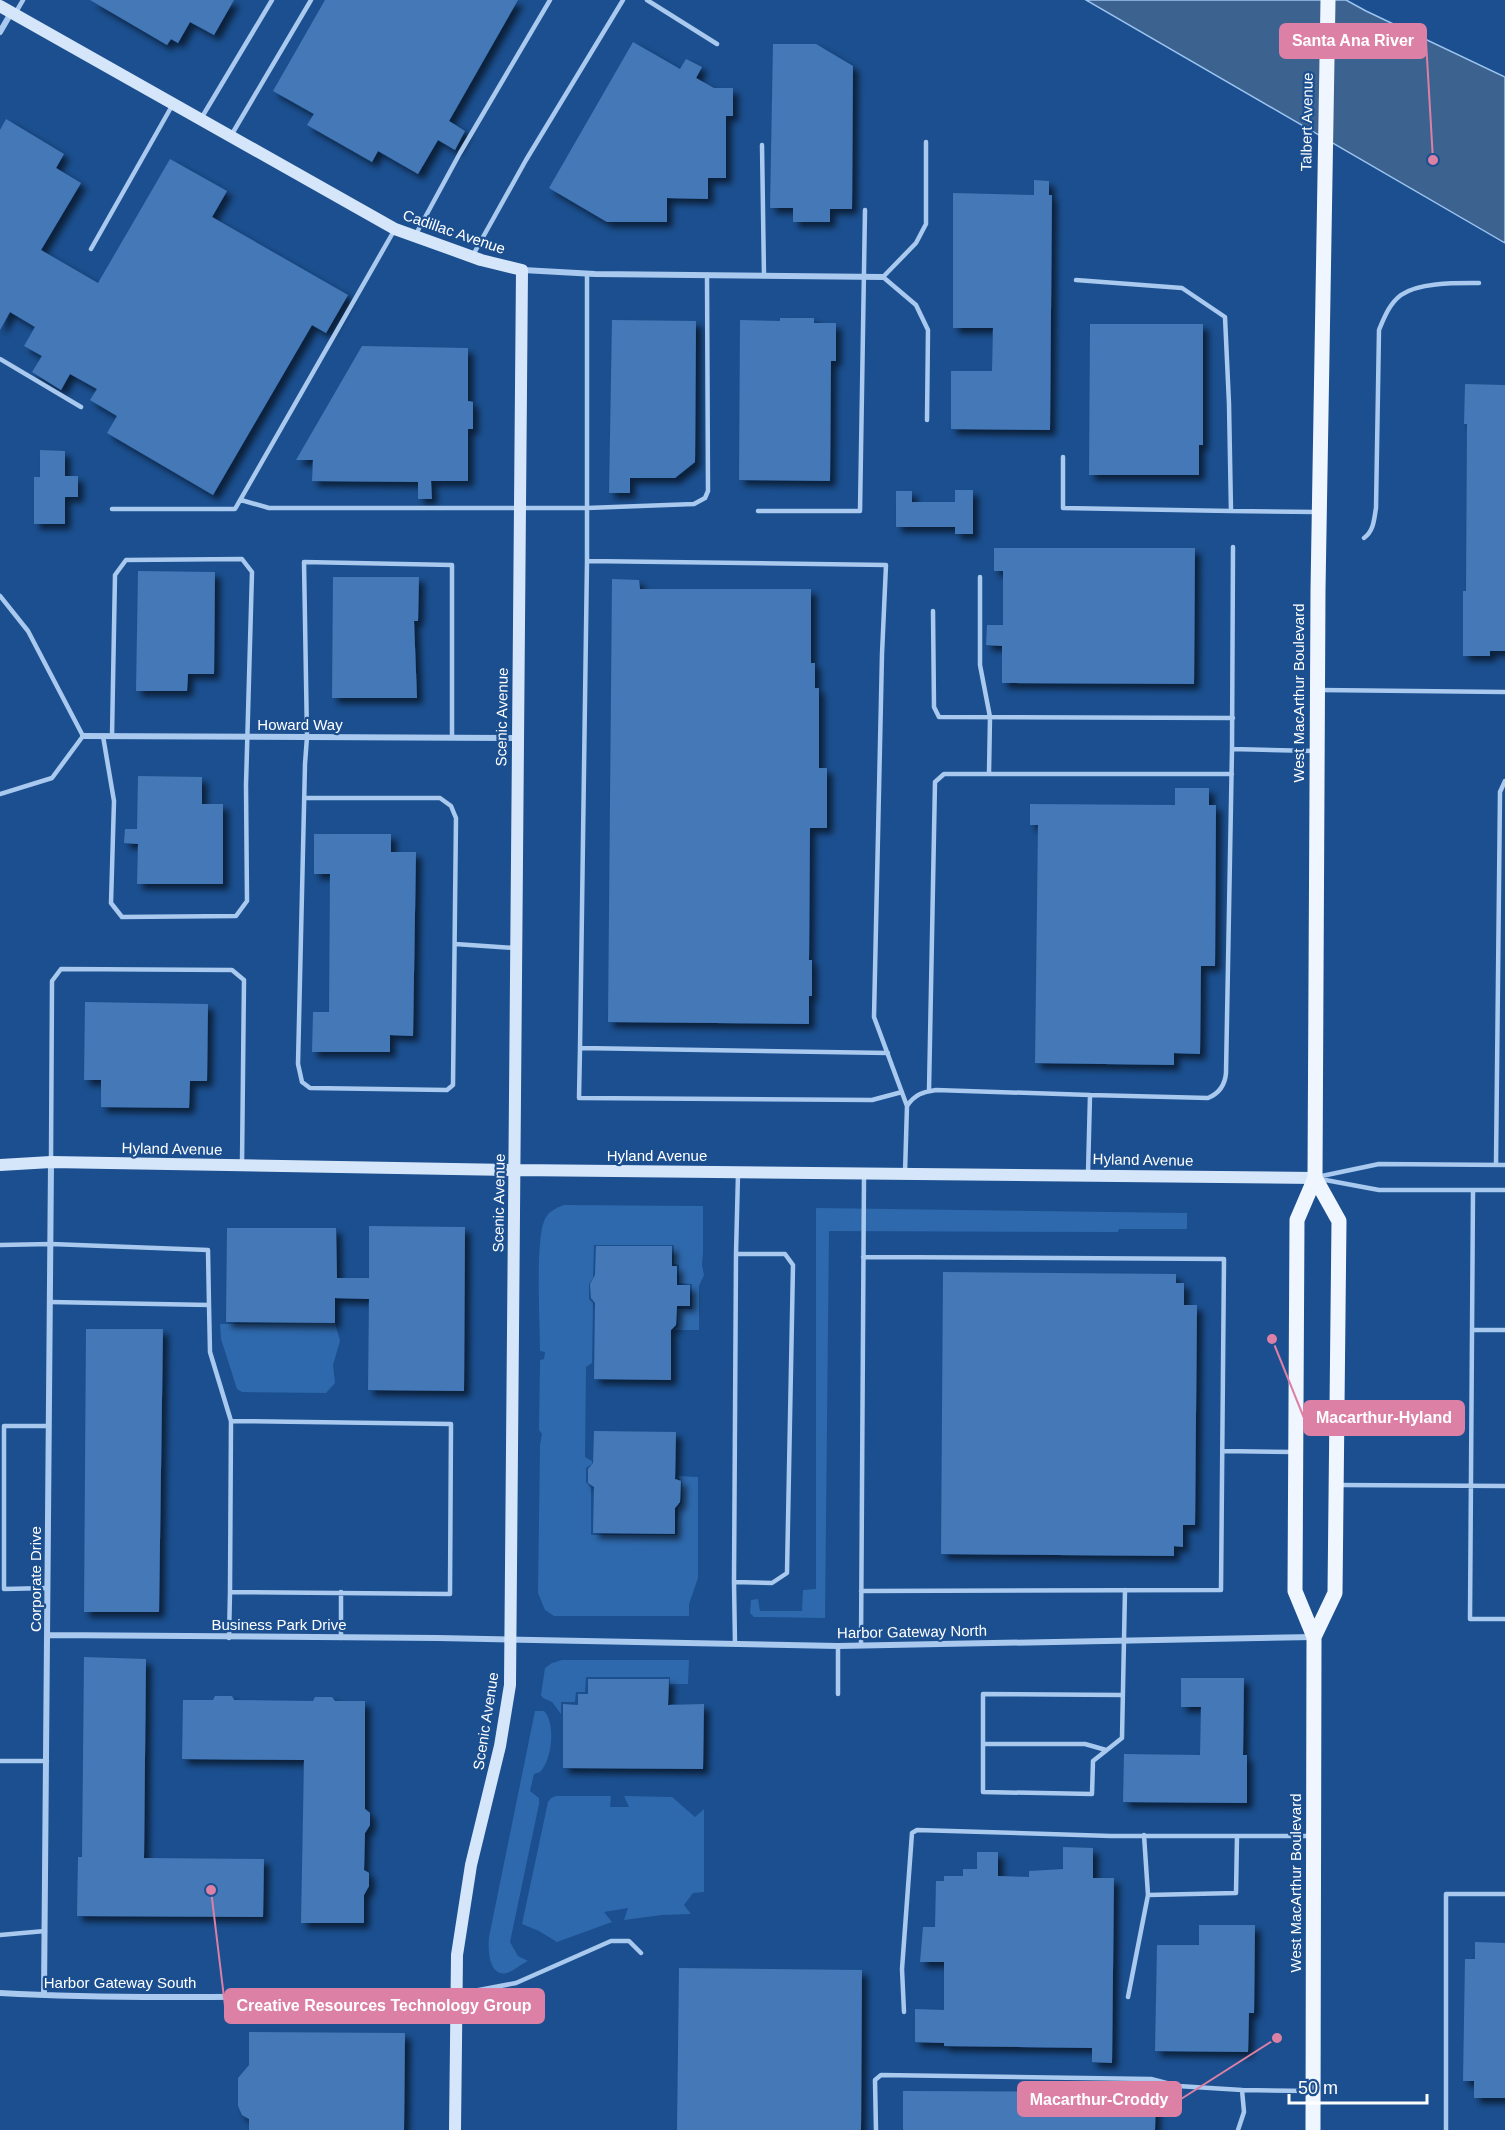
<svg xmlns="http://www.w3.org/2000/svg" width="1505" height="2130" viewBox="0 0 1505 2130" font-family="Helvetica,sans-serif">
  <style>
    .green { fill: #2e69ad }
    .water { fill: #3c6290; stroke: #9cc4f0; stroke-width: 1.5 }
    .building { fill: #4478b7; filter: url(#shadow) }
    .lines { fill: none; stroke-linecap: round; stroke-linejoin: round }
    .lane { stroke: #a9c9ee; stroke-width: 4.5 }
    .street { stroke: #a9c9ee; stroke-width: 6 }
    .secondary { stroke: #d6e6fa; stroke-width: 12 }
    .primary { stroke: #f0f6ff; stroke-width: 15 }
    .labels { text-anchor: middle; stroke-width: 4.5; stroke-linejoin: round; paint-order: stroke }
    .street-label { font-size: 15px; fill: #fff; stroke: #1b4f8f }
    .leader { fill: none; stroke: #dd80a5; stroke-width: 2 }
    .callout-dot { fill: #dd80a5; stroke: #1b4f8f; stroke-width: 2 }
    .callout { fill: #dd80a5; stroke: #dd80a5; stroke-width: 2 }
    .callout-label { font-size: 16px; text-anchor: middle; font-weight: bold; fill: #fff }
  </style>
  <defs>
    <filter id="shadow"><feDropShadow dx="5.5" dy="5.5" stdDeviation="3" flood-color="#0009"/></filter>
  </defs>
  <rect width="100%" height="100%" fill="#1b4f8f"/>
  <!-- green -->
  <path class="green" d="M564 1205 703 1206V1253L702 1265 704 1275 699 1286V1330H674L678 1326 677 1309H692V1284L679 1283V1265L674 1264V1245H594L593 1278 589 1284V1299L593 1303 592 1363 586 1367 585 1457 592 1461V1464L586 1468V1482L591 1488V1535H677L678 1507 682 1503V1482L678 1476 698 1477V1578L689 1604V1616H554L545 1610 538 1593 540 1445 542 1434 539 1430 540 1360 544 1359 545 1352 540 1351C540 1324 535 1238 545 1219 549 1211 556 1208 564 1205Z
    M816 1208 1187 1213V1229H1119L1118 1232 829 1231 825 1618 754 1617 750 1613 751 1600 758 1599 760 1611H802L803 1590 816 1589Z
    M335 1323 340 1341 333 1365 335 1383 326 1393 242 1392 237 1389 221 1339 220 1324Z
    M562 1660H689L688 1684H670V1677H586L585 1692H576L575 1702H561V1714L552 1702 543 1698 541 1695 545 1668 552 1663Z
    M535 1711H544C556 1723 552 1761 540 1772L534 1774 530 1791 539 1798V1804L510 1942 518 1956 528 1961C521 1964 514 1971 507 1973 488 1977 488 1948 489 1937Z
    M556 1796H611L610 1807H629L624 1796 672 1797 695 1817 704 1809V1892L693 1893 684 1905 691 1914 662 1915 624 1920 628 1908 604 1912 612 1922 557 1942 539 1931 522 1924 548 1802 551 1798Z"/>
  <!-- water -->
  <path class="water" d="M1086 0H1346L1366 11 1505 77V243Z"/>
  <!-- building -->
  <path class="building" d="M90 0H234L214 35 190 22 178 43 171 39 167 45Z
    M325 0H518L449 121 465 131 455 150 438 140 418 174 378 151 372 162 307 125 314 114 273 91Z
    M633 42 680 69 686 59 702 67 696 78 714 88H733V116H726V178H708V199L667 198V222H607L549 188Z
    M773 44H816L853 66 852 209H830V222H793V208H770Z
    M6 119 64 154 56 168 81 183 41 250 98 283 170 159 227 191 212 217 348 295 326 333 312 325 213 495 107 433 117 416 90 400 97 389 70 374 61 390 32 372 42 356 24 346 35 327 10 312 0 330V130Z
    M1034 180 1049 181V195H1052L1050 430 951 429V371H992L993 328H953V193L1034 195Z
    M780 318H814V323H836V361H831L830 481 739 480 740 320 780 321Z
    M612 320 696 321 695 462 675 478H630V493H609Z
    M1090 324H1203V445H1199V475H1089Z
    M362 346 468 348V401L473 402V429H468V481H431L432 499H418V482L312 481 313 460H296Z
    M1465 384 1505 385V651H1490V656H1463V591H1466L1467 424H1464Z
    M40 450 65 451V476H78V497H65V524H34V477H40Z
    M955 490H973V534H955V527H896V491H912V502H955Z
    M994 548H1195L1194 684 1002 683V646L986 645 987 625H1003V571H994Z
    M138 571 215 572 214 674H188L187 691H136Z
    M333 577H419L418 621H414L417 698H332Z
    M612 579 639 580 640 589H811V663H815V688H819V768H827V828H810L809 960H812V996H809V1024L608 1022Z
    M138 776 202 777V804H223V884H137L138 844 124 843 125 829H137Z
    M1175 788H1209V805H1216L1215 966H1201L1200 1054 1174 1053V1065L1035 1063 1038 825H1030V804L1175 805Z
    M314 834H391V852H416L413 1036 390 1035V1052H312L313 1012H329L330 874H314Z
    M85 1002 208 1004 207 1081H190L189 1108 101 1107V1080H84Z
    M369 1226 465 1227 464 1391 368 1390 369 1299 335 1298V1323L226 1322 227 1228H336L337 1278H369Z
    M596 1246H672V1266H677V1285H690V1306H677L676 1325 671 1330V1380L594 1379 595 1303 591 1298 590 1284 595 1275Z
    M943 1272 1176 1274V1283H1184V1305H1197L1195 1525H1183V1547L1174 1546V1556L941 1554Z
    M86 1329H163L159 1612H84Z
    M594 1431 676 1432 675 1479 681 1481 680 1502 675 1508V1534L593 1533 594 1487 588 1483V1469L593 1463Z
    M84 1657 146 1659 144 1858 264 1859 263 1917 77 1916 78 1857H82Z
    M1181 1678H1244L1243 1755H1247V1803L1123 1802 1124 1754 1200 1755 1201 1707H1181Z
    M588 1679H669L668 1705 704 1704 703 1769 563 1768V1704L578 1705V1694H588Z
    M215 1696H232L234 1700 313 1701 315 1697H332L335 1701H365V1809L370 1813V1825L365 1833 364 1870 369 1873V1886L364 1895V1923H301L304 1760 182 1759 183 1700H213Z
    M1063 1847 1093 1848V1878H1114L1112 2063 1092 2062V2048L944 2046V2043L915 2042V2009L944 2010V1962H920L923 1927H935L936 1881H944V1876H963V1869H977V1852H998V1876L1029 1877V1871L1063 1869Z
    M1199 1925H1255L1254 2013H1249L1248 2052 1155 2051 1157 1945H1199Z
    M1475 1942 1505 1943V2098H1474V2081H1463L1465 1959H1475Z
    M679 1968 862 1970 861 2130H677Z
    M249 2032 405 2033 404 2130H249V2119L242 2115 238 2106V2078L249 2065Z
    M903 2091 1156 2092 1155 2130H903Z"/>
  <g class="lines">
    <!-- lane -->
    <path class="lane" d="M647 0 717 44
      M16 12 23 0
      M202 117 272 0
      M232 134 311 0
      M926 142V224L916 243 883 277 916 305 928 330 927 420
      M762 145 764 276
      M416 234 460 153 550 0
      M91 249 173 104
      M473 255 526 160 623 0
      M707 275 708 491 705 498 694 504 587 508V561L886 565 882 654 874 1017 907 1106
      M1076 280 1182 288 1225 317 1229 404 1231 511 1317 512
      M0 359 81 407
      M1063 457V508L1231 511
      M241 500 269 508H587V274
      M112 509H235L395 229
      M758 511H860L865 210
      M1364 538C1374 531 1374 519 1376 508L1379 330C1384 318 1389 304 1401 295 1419 282 1457 283 1479 283
      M980 577V665L990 717 989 774
      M0 596 28 631 83 736 52 778 0 794
      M933 611 934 707 939 717 1233 718
      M1320 690 1505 692
      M103 736 114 801 111 903 122 917 236 916 247 901 246 785 252 572 242 559 126 560 115 575 112 736
      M1232 749 1233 547
      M305 798H440L451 806 456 818 453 1085 447 1090 310 1088 302 1082 298 1064 305 764 307 737 304 562 452 565V738
      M455 944 515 948
      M580 1048 587 561
      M888 1053 580 1048 579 1098 872 1100 902 1092
      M929 1091 935 782 944 774H1232
      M51 1160 52 981 61 969 232 970 244 980 242 1164
      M1496 1165 1500 792 1505 781
      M905 1173 907 1106C915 1094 923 1092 936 1090L1090 1095
      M1088 1174 1090 1095 1208 1098C1220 1093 1225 1085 1226 1073L1232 749 1314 751
      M1317 1177 1379 1164 1505 1165
      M1320 1179 1379 1190H1505
      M1473 1190 1470 1619H1505
      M0 1245 51 1244 208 1250 209 1305
      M736 1254 738 1174
      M50 1302 209 1305 210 1352 231 1421 451 1424 450 1594 230 1592 229 1638
      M1473 1330H1505
      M1222 1451 1294 1452
      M1340 1485 1505 1486
      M734 1582 772 1583 787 1573 793 1265 785 1254H736L734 1582 735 1644
      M48 1588 4 1589V1426H49
      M861 1591 1221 1590 1224 1259 863 1257
      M230 1592 231 1421
      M341 1638V1592
      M861 1645 864 1175
      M838 1694V1646
      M1123 1695 983 1694V1792L1092 1794 1093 1761 1122 1738C1123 1689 1124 1639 1125 1590
      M983 1744H1085L1106 1750
      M0 1761H47
      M1144 1835 1148 1895
      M0 1935 45 1931
      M458 1994 516 1983 611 1941H629L641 1953
      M1128 1997 1148 1895 1236 1893 1237 1836
      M904 2012 902 1969 912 1833 917 1830 1111 1836H1311
      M876 2130 875 2080 881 2075 1151 2079 1178 2086 1242 2090
      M1238 2130 1244 2112 1242 2090 1310 2091
      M1446 2130V1894H1505"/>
    <!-- street -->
    <path class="street" d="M0 32 11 13
      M523 270 595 274 883 277
      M83 736 517 738
      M48 1635 438 1638 838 1646 1314 1637
      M0 1993C151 2001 304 1995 455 1994
      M44 1995 51 1162"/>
    <!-- secondary -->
    <path class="secondary" d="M0 6 395 229 481 260 522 270 510 1685 500 1746 471 1865 457 1955 455 2130
      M0 1165 51 1162 515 1170 1315 1178"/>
    <!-- primary -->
    <path class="primary" d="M1314 1637 1335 1593 1339 1221 1315 1178
      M1313 2130 1314 1637 1295 1591 1297 1220 1315 1178 1318 590 1328 0"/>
  </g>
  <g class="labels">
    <!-- street labels -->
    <g class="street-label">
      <text transform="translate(1307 122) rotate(-89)" y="5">Talbert Avenue</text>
      <text transform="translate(454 232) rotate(19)" y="5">Cadillac Avenue</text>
      <text transform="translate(1299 693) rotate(-90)" y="5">West MacArthur Boulevard</text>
      <text transform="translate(502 717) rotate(-89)" y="5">Scenic Avenue</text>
      <text x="300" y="730">Howard Way</text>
      <text transform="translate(172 1149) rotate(1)" y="5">Hyland Avenue</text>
      <text x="657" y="1161">Hyland Avenue</text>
      <text transform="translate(1143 1160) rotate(1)" y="5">Hyland Avenue</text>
      <text transform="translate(499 1203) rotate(-89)" y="5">Scenic Avenue</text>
      <text transform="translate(36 1579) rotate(-90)" y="5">Corporate Drive</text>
      <text x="279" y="1630">Business Park Drive</text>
      <text transform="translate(912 1632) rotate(-1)" y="5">Harbor Gateway North</text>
      <text transform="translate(486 1721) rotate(-81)" y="5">Scenic Avenue</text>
      <text transform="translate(1296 1883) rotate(-90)" y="5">West MacArthur Boulevard</text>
      <text x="120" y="1988">Harbor Gateway South</text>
    </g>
  </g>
  <!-- callouts -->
  <path class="leader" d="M1433 160L1426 41M1272 1339L1304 1418M211 1890L225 2006M1277 2038L1181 2099"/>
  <g class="callout-dot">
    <circle cx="1433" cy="160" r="6"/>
    <circle cx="1272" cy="1339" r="6"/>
    <circle cx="211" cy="1890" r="6"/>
    <circle cx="1277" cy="2038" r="6"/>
  </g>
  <g class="callout">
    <rect x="1280" y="24" width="146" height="34" rx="6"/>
    <rect x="1304" y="1401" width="160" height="34" rx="6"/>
    <rect x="225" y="1989" width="319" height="34" rx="6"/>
    <rect x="1018" y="2082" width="163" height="34" rx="6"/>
  </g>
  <g class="callout-label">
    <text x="1353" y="46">Santa Ana River</text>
    <text x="1384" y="1423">Macarthur-Hyland</text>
    <text x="384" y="2011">Creative Resources Technology Group</text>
    <text x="1099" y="2105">Macarthur-Croddy</text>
  </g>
  <!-- scale -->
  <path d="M1289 2094v9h138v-9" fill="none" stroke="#ffffff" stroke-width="3"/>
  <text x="1298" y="2094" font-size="18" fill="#ffffff" stroke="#1b4f8f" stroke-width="4.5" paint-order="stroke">50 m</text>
</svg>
